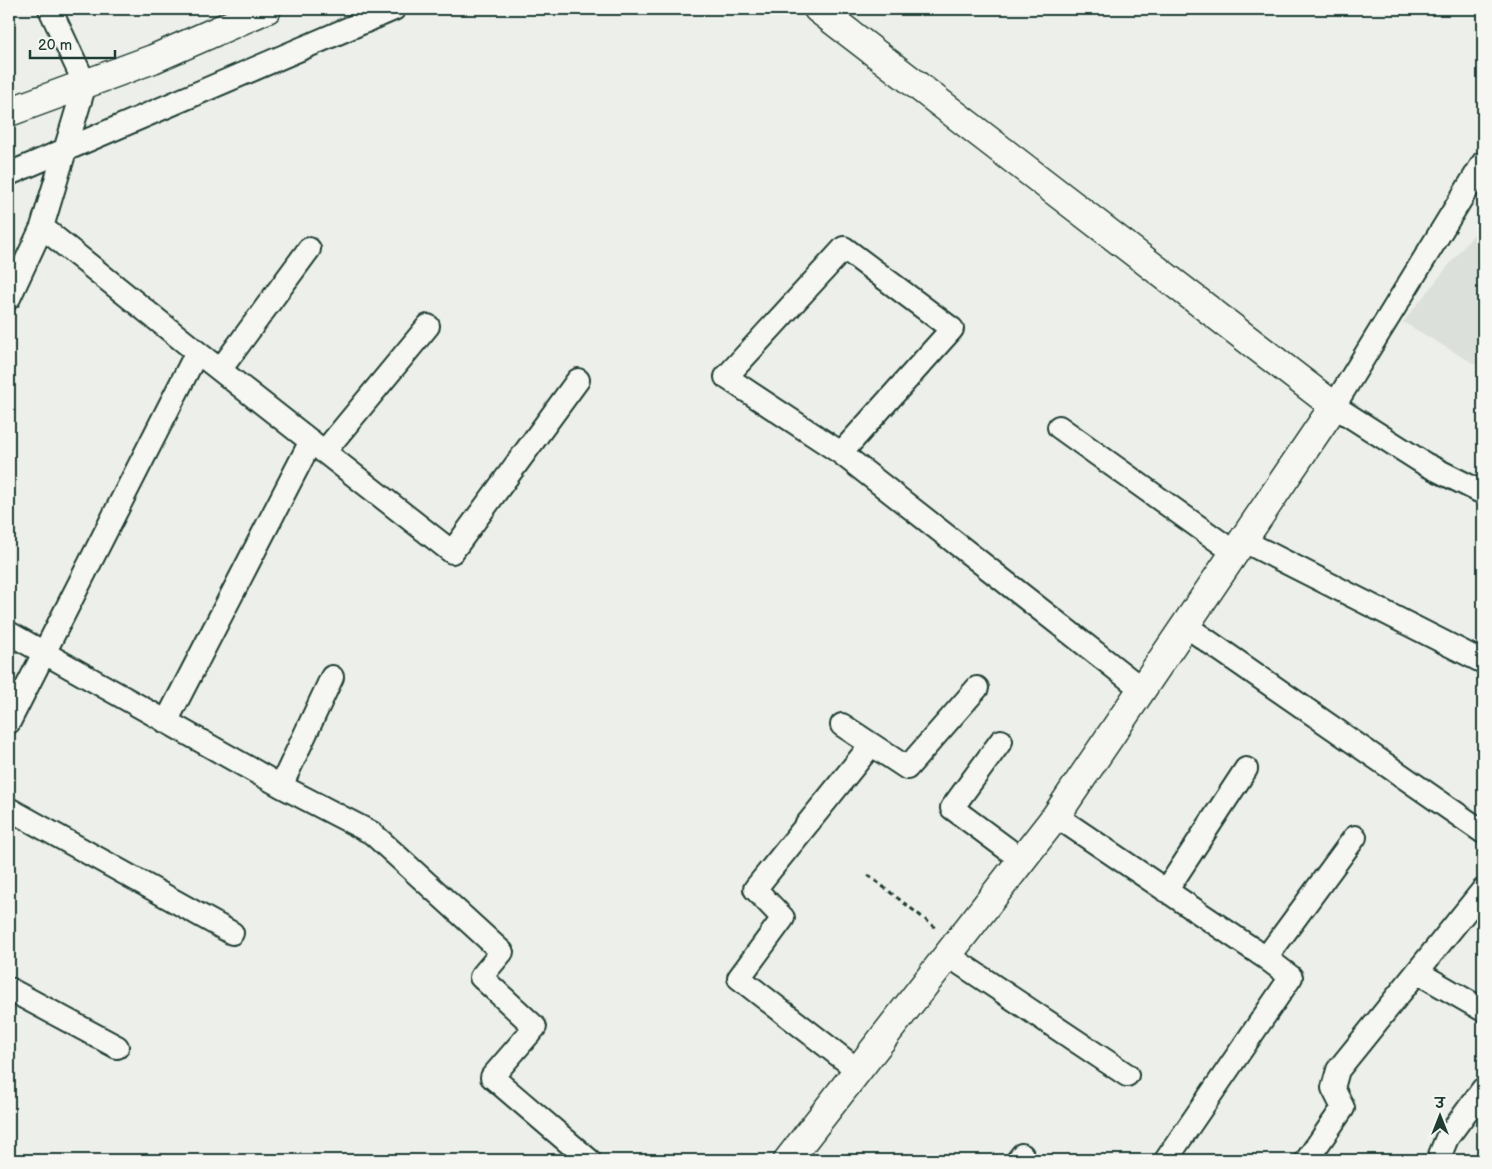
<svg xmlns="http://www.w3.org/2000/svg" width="1492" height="1169" viewBox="0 0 1492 1169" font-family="'Balsamiq Sans','Playpen Sans Deva',sans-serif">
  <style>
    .built { fill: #dce0db }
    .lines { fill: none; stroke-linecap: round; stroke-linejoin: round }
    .minor-casing { stroke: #1f3d34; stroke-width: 26 }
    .tertiary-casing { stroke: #1f3d34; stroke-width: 31 }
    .secondary-casing { stroke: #1f3d34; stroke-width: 31 }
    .path { stroke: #1f3d34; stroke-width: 3; stroke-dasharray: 5 4; stroke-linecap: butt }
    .minor { stroke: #f6f6f2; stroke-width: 22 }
    .tertiary { stroke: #f6f6f2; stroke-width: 28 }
    .secondary { stroke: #f6f6f2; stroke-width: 28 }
  </style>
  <rect width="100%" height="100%" fill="#edefea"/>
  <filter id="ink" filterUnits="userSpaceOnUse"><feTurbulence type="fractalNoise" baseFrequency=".02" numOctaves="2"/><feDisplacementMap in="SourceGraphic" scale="10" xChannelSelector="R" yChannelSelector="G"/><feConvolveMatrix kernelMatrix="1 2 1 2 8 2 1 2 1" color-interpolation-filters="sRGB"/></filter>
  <g filter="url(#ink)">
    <!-- built -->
    <path class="built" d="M1483 223V369L1403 322Z"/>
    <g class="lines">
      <defs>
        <path id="minor" d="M50 9 85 84 42 227 197 352 452 552 578 380
          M1483 163 1334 406 1425 464 1483 493
          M9 174 394 9
          M9 298 42 227
          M220 370 309 249
          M1059 427 1235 553
          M324 452 428 326
          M841 453 952 329 844 248 726 377 841 453 1143 690
          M1244 541 1483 662
          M1186 626 1483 832
          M9 633 281 786 372 833 502 952 481 977 535 1027 492 1077 589 1160
          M9 722 197 352
          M166 722 311 441
          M842 725 907 768 977 688
          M1001 741 952 808 1022 860
          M281 786 332 677
          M9 809 232 933
          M1056 816 1266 958 1291 977 1166 1160
          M1166 891 1246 769
          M949 956 1127 1075
          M1266 958 1355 837
          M1417 972 1483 1010
          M9 989 117 1047
          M859 1071 739 978 783 918 755 889 871 745
          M1018 1160 1022 1155
          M1307 1160 1343 1108 1333 1088 1338 1070 1483 890
          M1443 1160 1440 1155 1447 1138 1483 1089"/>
        <path id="tertiary" d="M788 1160 1056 816 1334 406 818 9"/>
        <path id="secondary" d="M9 112 153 59 267 9"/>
      </defs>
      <!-- minor casing -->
      <use href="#minor" class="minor-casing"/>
      <!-- tertiary casing -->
      <use href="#tertiary" class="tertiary-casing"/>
      <!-- secondary casing -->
      <use href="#secondary" class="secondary-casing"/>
      <!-- path -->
      <path class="path" d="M868 875 935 927"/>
      <!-- minor -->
      <use href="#minor" class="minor"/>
      <!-- tertiary -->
      <use href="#tertiary" class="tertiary"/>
      <!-- secondary -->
      <use href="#secondary" class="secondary"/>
    </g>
  </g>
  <!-- margin -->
  <rect width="1492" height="1169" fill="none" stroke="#f6f6f2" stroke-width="30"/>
  <rect x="15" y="15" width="1462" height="1139" fill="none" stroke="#1f3d34" stroke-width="2" filter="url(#ink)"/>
  <!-- north arrow -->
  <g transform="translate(1440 1116)" stroke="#f6f6f2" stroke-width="4" paint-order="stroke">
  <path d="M0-4L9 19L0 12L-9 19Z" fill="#1f3d34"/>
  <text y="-8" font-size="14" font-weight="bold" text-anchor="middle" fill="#1f3d34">उ</text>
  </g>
  <!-- scale -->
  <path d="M30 50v8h85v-8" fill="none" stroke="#1f3d34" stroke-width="2.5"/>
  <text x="38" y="50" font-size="15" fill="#1f3d34" stroke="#f6f6f2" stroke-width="4" paint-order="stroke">20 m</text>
</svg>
